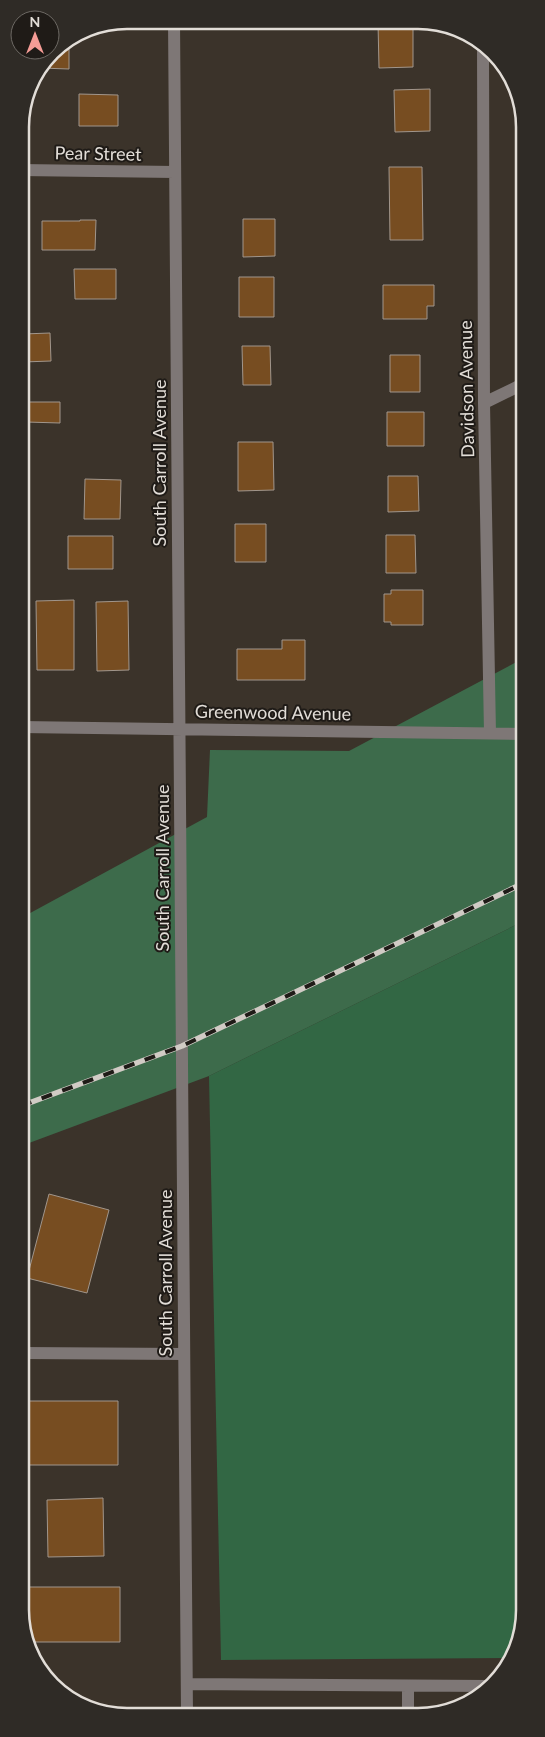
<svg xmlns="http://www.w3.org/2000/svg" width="545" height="1737" viewBox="0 0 545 1737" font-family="Lato,sans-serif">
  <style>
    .green { fill: #3d6b4b }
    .forest { fill: #326744 }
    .building { fill: #774d21; stroke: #a1968c }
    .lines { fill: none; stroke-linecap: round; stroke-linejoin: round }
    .minor { stroke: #7e7776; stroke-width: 12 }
    .rail-casing { stroke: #d1cbc5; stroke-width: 5.5 }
    .rail { stroke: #1f1b17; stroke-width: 4; stroke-dasharray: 11; stroke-linecap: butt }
    .labels { text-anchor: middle; stroke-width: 4; stroke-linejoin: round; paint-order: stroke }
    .street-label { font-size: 18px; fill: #e2ddd7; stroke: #1f1b17 }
    .rim { fill: none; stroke: #e2ddd7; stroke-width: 2.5 }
  </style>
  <rect width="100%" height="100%" fill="#3b332a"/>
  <!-- green -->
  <path class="green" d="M524 658V921L209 1076 21 1146V918L207 817 210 750 349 751Z"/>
  <!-- forest -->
  <path class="forest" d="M524 921 525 1617 508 1658 221 1660 209 1076Z"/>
  <!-- building -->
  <path class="building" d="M348 21 369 22V26L348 27Z
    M378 23H413V67L379 68Z
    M65 42H69V69L40 68 51 51Z
    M430 89V131L395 132 394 90Z
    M79 94 118 95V126H79Z
    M389 167H422L423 240H390Z
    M243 219H275V256L243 257Z
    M80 220H96L95 250H42V221H80Z
    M74 269H116V299H75Z
    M239 277H274V317H239Z
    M383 285H434V306H427V319H383Z
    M50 333 51 361 23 362V334Z
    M242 346H270L271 385H243Z
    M390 355H420V392H390Z
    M27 402H60V423L26 422Z
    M387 412H424V446H387Z
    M238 442H273L274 490 238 491Z
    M388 476H418L419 511 388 512Z
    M85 479 121 480 120 519H84Z
    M235 524H266V562H235Z
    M386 535H415L416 573H386Z
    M68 536H113V569H68Z
    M391 590H423V625H391V622H384V594H391Z
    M74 600V670H37L36 601Z
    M128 601 129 670 97 671 96 602Z
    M282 640H305V680H237V649H282Z
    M49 1194 109 1210 87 1293 27 1278Z
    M22 1401H118V1465H22Z
    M103 1498 104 1556 48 1557 47 1500Z
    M22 1587H120V1642H28L22 1631Z
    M87 1705 123 1711V1715H105Z"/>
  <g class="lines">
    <!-- minor -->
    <path class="minor" d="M174 20 187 1715
      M483 45 484 403 490 733
      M20 170 175 172
      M484 403 523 384
      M21 727 524 734
      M22 1353 184 1354
      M187 1684 489 1686
      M408 1715V1686"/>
    <defs>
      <path id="rail" d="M21 1106 182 1046 524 883"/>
    </defs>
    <!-- rail casing -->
    <use href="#rail" class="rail-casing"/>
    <!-- rail -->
    <use href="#rail" class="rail"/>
  </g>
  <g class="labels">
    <!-- street labels -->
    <g class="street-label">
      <text transform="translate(98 154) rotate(1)" y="6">Pear Street</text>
      <text transform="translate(467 389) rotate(-91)" y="6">Davidson Avenue</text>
      <text transform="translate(160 463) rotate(-90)" y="6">South Carroll Avenue</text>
      <text transform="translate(273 713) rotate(1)" y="6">Greenwood Avenue</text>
      <text transform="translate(163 868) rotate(-90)" y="6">South Carroll Avenue</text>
      <text transform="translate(166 1273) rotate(-90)" y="6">South Carroll Avenue</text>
    </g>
  </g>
  <!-- crop -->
  <path d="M0 0H545V1737H0ZM127 29H418A98 98 0 0 1 516 127V1610A98 98 0 0 1 418 1708H127A98 98 0 0 1 29 1610V127A98 98 0 0 1 127 29Z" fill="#2f2b26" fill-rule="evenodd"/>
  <path class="rim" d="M127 29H418A98 98 0 0 1 516 127V1610A98 98 0 0 1 418 1708H127A98 98 0 0 1 29 1610V127A98 98 0 0 1 127 29Z"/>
  <!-- north arrow -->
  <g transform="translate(35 35)"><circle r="24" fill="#1f1b17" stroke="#6d6964"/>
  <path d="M0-4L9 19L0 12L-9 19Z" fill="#f59c96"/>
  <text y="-8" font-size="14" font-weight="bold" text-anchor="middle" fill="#e2ddd7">N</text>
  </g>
</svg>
